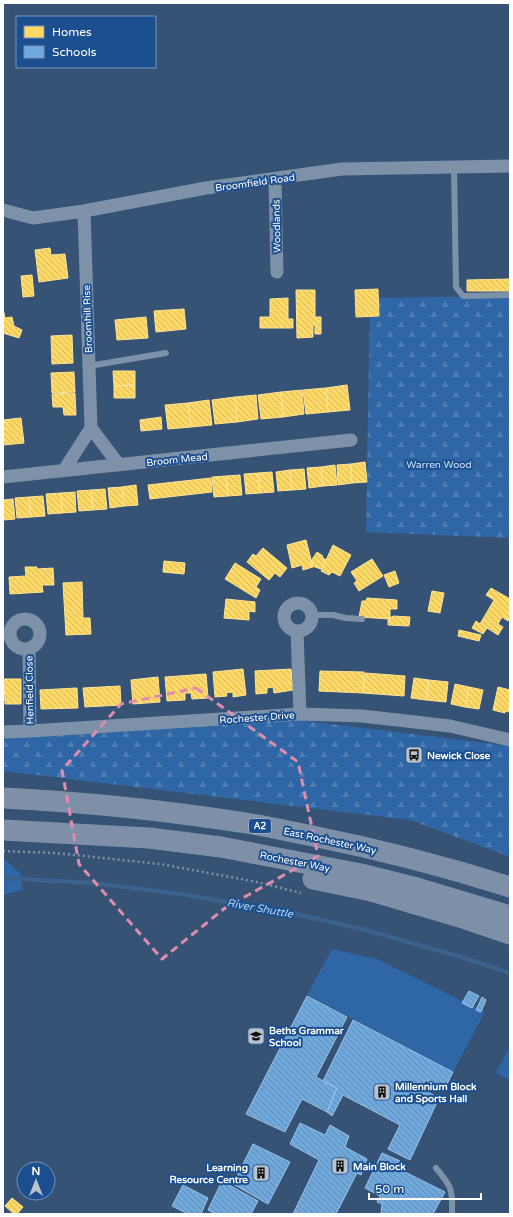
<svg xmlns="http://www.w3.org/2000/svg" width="513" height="1217" viewBox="0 0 513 1217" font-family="'Varela Round',sans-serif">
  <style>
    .grass { fill: #2f66a5 }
    .forest { fill: url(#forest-firs) }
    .homes { fill: url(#homes-back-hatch); stroke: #ffe494 }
    .schools { fill: url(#schools-back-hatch); stroke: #9ac2e6 }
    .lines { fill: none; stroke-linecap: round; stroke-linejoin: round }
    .stream { stroke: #3b618d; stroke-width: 4.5 }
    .path { stroke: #7d92a8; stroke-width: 2.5; stroke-dasharray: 2 3; stroke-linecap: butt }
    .service { stroke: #7d92a8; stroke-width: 6 }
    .minor { stroke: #7d92a8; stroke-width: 13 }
    .trunk { stroke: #7e90a7; stroke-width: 21 }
    .marked { fill: none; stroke: #e08cad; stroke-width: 3; stroke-dasharray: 8 5; stroke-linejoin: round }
    .labels { text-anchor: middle; stroke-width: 4; stroke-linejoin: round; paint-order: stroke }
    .shield { fill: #1b4f8f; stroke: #bbcadd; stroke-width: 1 }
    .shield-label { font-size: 9px; font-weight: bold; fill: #fff }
    .street-label { font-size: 10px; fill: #fff; stroke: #1b4f8f }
    .park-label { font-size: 10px; fill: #cfe3fa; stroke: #1b4f8f }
    .poi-label { font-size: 10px; font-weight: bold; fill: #fff; stroke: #1b4f8f; text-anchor: start }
    .water-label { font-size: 11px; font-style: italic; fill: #b5d3f5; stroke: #1b4f8f }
  </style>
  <defs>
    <pattern id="forest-firs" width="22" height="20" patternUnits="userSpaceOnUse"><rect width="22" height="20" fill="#2f66a5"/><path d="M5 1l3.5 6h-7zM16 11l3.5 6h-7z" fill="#4e7db2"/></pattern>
    <pattern id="homes-back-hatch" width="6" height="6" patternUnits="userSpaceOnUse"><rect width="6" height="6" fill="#ffd966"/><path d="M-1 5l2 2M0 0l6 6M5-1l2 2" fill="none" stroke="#d2b660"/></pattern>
    <pattern id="schools-back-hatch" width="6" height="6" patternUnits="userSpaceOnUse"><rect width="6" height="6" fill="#6fa8dc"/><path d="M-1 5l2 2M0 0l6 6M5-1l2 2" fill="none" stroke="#648cb1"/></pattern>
  </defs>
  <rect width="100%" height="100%" fill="#365274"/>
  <!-- grass -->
  <path class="grass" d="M3 858 21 874 22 890 3 895Z
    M332 949 377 959 485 1012 453 1072 307 995Z
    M510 1046V1080L496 1073Z"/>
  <!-- forest -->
  <path class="forest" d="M510 296V538L366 532 370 298Z
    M299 720 510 746V857L410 820 3 771V733Z"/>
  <!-- homes -->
  <path class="homes" d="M50 248 51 255 65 254 68 278 39 282 35 250Z
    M32 275 34 296 23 297 21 276Z
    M510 279V291H467V280Z
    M378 289 379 316 356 317 355 290Z
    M296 290H315V317H321V334H315V325H313V337L297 338Z
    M288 298V319H293V328H260V317H270V299Z
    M3 308 5 318 12 317 14 326 22 330 19 338 3 333Z
    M184 309 186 329 156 332 154 311Z
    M146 317 148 338 117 340 115 320Z
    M72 335 73 363 52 364 51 336Z
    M113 371H135V385L114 386Z
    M74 372 75 392 52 393 51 373Z
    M135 385V398H114V386Z
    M347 385 350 410 328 412 326 388Z
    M326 388 328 412 306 414 303 390Z
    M302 390 304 414 283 417 281 392Z
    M281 392 283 417 261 419 258 395Z
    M75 393 76 415H64L63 407H53L52 394Z
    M256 395 258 419 237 422 235 397Z
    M235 397 237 422 215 424 212 400Z
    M209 400 212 425 191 427 188 403Z
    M188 403 191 427 168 429 165 405Z
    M161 417 162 429 141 431 140 420Z
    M21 418 24 443 3 445V420Z
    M365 462 367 482 352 483 351 464Z
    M351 464 352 483 338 485 337 465Z
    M335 465 337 485 323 486 321 467Z
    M321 467 323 486 309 488 307 468Z
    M304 469 306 489 292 490 290 470Z
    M290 470 292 490 278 491 276 472Z
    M272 472 274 492 260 493 258 473Z
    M258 473 260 493 246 494 244 474Z
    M240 475 242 495 228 496 226 476Z
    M226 476 228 496 214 497 212 477Z
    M211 478 212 492 150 499 148 485Z
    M136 485 138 505 124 506 122 487Z
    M122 487 124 506 110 508 108 488Z
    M105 489 107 509 93 510 91 490Z
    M91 490 93 510 79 511 77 491Z
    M75 492 76 512 62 513 61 493Z
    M61 493 62 513 48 514 46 494Z
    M43 496 45 516 31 517 29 497Z
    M29 497 31 517 17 518 15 498Z
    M13 499 15 519 3 520V500Z
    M306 540 313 567 303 570 302 565 292 568 287 545Z
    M333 545 351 555 340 576 332 572 329 575 321 571Z
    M263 548 287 568 280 577 275 573 269 580 247 562 253 554 256 556Z
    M317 552 323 556 322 557 326 560 321 569 312 566 311 561Z
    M372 559 383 576 359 591 354 583 357 581 351 572Z
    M164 561 185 563 184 574 163 572Z
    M235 563 261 579 256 587 260 590 256 598 225 579Z
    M25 567H37V569L53 568 54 585H42L43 592 10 594 9 577 26 576Z
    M395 571 399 583 389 587 384 575Z
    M82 582 83 618H90L91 634 66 635 63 583Z
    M491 588 510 599V618L508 621 502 617 498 624 503 627 498 635 487 628 483 634 472 628 476 621 480 624 494 600 486 595Z
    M432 591 444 593 440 613 428 611Z
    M367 598 397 600V609H390V619L359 617 362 601H366Z
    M226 599 255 602V612L249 611V620L224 618Z
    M393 616 410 617 409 626 388 625V619L390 617H392Z
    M459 630 481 635 479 641 458 636Z
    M243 669 246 695 233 697V692L226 693 227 696 215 697 213 672Z
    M291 669 293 690 274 693 273 687 267 688V693L256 694 255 671Z
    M320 671 364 672 363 693 319 691Z
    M365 673 405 676 404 696 363 693Z
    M206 674 208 698 192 699 191 693H185V700L167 701 165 677Z
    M158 677 160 702 133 704 131 680Z
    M414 678 429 680 426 700 411 698Z
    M4 679H21V704H5Z
    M429 680 448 682 446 702 426 700Z
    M455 684 469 687 465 707 451 704Z
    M120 686 121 705 85 707 83 688Z
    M469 687 483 690 479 709 465 707Z
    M498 687 510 690V709H509L508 712 505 711V713L493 710Z
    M77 688 78 708 41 709 40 690Z
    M12 1198 23 1207 17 1214H14L5 1206Z"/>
  <!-- schools -->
  <path class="schools" d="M469 991 479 996 472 1008 462 1003Z
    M307 996 347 1017 316 1077 337 1088 327 1112 302 1099 285 1132 246 1114Z
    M482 997 486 1000 481 1012 476 1010Z
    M353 1020 453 1072 444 1090 425 1080 422 1089 439 1098 410 1160 388 1149 400 1125 343 1095 332 1116 327 1112 337 1088 323 1081Z
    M300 1123 325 1135 330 1125 349 1136 345 1147 367 1159 361 1175 357 1173 336 1214H293L319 1160 290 1144Z
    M253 1144 290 1162 268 1204 233 1184Z
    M382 1153 400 1161 397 1168 445 1192 433 1214H381L382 1204 377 1202 380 1196 365 1188Z
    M222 1181 258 1201 251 1214H216L208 1210Z
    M183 1185 208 1198 201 1214H188L172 1206Z"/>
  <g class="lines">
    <!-- stream -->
    <path class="stream" d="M3 878 93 883 181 894 291 913 366 930 461 957 510 973"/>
    <!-- path -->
    <path class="path" d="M3 851 56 853 160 864 257 882 301 893"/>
    <!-- service -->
    <path class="service" d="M454 167 456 287 463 296 510 295
      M89 366 166 353
      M312 615H333L346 618 362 619
      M436 1168C451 1186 453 1189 452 1214"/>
    <!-- minor -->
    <path class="minor" d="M275 180 277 272
      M3 210 33 218 84 211 206 188 342 169 510 166
      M91 428 119 465
      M64 470 91 428 84 211
      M3 477 351 440
      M284 617a14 14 0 1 1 28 0a14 14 0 1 1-28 0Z
      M10 634a15 15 0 1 1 30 0a15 15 0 1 1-30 0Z
      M297 631 300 714
      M29 648 30 731
      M3 732 30 731 300 714 362 716 450 726 510 740"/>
    <!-- trunk -->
    <path class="trunk" d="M3 798C86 802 170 811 252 824 271 827 290 832 308 835 377 849 444 866 510 887
      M3 830 149 838 221 847 361 874 417 888 510 916
      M313 879 371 891 466 919 510 934"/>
  </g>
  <!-- marked area -->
  <path class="marked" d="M196 688 298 762 318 856 225 908 162 959 79 864 62 770 121 704Z"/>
  <!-- icons -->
  <defs>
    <symbol id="bus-square" viewBox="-11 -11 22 22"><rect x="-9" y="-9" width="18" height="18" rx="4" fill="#b9c2ce" stroke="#1b4f8f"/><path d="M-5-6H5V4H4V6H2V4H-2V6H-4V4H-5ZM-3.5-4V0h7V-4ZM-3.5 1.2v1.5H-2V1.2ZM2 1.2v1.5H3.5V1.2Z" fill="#111"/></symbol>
    <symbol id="school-square" viewBox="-11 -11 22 22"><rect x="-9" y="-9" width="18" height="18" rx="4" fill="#b9c2ce" stroke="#1b4f8f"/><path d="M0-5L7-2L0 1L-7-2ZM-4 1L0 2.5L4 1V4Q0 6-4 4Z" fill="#111"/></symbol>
    <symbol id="building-square" viewBox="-11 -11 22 22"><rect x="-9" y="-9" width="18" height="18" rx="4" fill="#b9c2ce" stroke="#1b4f8f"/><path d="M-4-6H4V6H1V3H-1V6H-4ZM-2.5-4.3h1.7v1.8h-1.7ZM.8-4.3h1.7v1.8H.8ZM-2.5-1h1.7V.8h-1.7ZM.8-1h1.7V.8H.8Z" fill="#111"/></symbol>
  </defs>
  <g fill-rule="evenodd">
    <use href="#bus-square" x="404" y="745" width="20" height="20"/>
    <use href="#school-square" x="246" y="1026" width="20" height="20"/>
    <use href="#building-square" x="372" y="1082" width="20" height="20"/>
    <use href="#building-square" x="330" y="1156" width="20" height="20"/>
    <use href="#building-square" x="251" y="1163" width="20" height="20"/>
  </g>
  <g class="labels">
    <!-- shield labels -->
    <rect class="shield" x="249" y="819" width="22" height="14" rx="3"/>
    <g class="shield-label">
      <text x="260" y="829">A2</text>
    </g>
    <!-- street labels -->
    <g class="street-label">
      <text transform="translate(255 182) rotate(-8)" y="4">Broomfield Road</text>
      <text transform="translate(276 226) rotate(-91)" y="4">Woodlands</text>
      <text transform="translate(87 319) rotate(-92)" y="4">Broomhill Rise</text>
      <text transform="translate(177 459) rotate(-6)" y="4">Broom Mead</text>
      <text transform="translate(29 690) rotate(-91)" y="4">Henfield Close</text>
      <text transform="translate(257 717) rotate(-4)" y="4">Rochester Drive</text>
      <text transform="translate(330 840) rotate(12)" y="4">East Rochester Way</text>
      <text transform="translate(295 861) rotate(11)" y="4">Rochester Way</text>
    </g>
    <!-- park labels -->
    <g class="park-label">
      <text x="439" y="468">Warren Wood</text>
    </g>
    <!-- poi labels -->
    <g class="poi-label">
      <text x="427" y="759">Newick Close</text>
      <text x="269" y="1034">Beths Grammar<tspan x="269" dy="12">School</tspan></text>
      <text x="395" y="1090">Millennium Block<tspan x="395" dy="12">and Sports Hall</tspan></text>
      <text x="353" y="1170">Main Block</text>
      <text x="248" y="1171" text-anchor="end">Learning<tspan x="248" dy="12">Resource Centre</tspan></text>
    </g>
    <!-- water labels -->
    <g class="water-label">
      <text transform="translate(260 908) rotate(10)" y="4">River Shuttle</text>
    </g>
  </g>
  <!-- border -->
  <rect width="513" height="1217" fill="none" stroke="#ffffff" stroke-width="8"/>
  <!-- legend -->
  <rect x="16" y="16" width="140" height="52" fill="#1b4f8f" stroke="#7695bc"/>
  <rect x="24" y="26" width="20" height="12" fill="#ffd966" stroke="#7695bc"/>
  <text x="52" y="36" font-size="12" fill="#ffffff">Homes</text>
  <rect x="24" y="46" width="20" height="12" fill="#6fa8dc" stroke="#7695bc"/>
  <text x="52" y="56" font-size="12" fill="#ffffff">Schools</text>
  <!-- north arrow -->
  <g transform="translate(36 1181)"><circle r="19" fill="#1b4f8f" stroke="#7695bc"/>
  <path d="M0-3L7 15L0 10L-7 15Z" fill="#b9c2ce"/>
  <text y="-6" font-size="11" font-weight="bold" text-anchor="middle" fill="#ffffff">N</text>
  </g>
  <!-- scale -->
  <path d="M369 1193v6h112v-6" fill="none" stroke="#ffffff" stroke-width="2"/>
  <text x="375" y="1193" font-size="12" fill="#ffffff" stroke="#1b4f8f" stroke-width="3" paint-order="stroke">50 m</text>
</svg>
